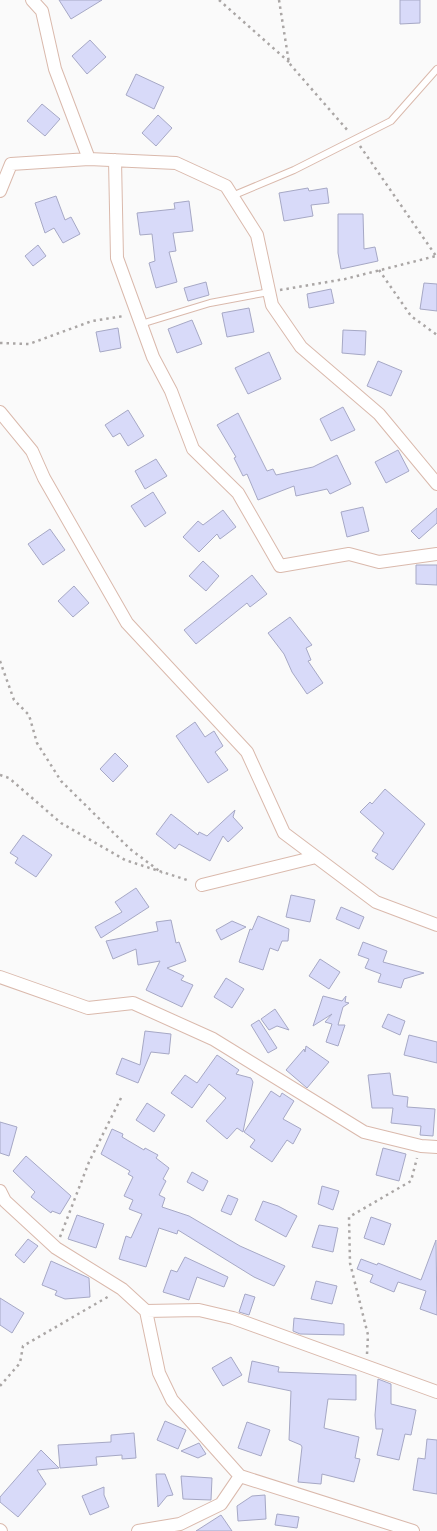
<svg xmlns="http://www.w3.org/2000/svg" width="437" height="1531" viewBox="0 0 437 1531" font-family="Lora,serif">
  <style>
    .building { fill: #d8daf9; stroke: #a6a8c5 }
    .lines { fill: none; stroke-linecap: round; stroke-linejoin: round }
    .lane-casing { stroke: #dab9ac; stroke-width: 8 }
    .street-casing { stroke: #dab9ac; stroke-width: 14 }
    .path { stroke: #aaa6a5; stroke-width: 2.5; stroke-dasharray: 2.5 4; stroke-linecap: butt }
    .lane { stroke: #fff; stroke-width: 6 }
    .street { stroke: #fff; stroke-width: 12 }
  </style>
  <rect width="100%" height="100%" fill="#fafafa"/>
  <!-- building -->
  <path class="building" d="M59 0H102L71 19Z
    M400 0H420V23L400 24Z
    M90 40 106 57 87 74 72 56Z
    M136 74 164 87 154 109 126 95Z
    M42 104 60 119 45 136 27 121Z
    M158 115 172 128 156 146 142 133Z
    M308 188 309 191 327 188 329 203 311 205 313 216 284 221 279 193Z
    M56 196 65 220 71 217 80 234 63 243 54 228 45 233 35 203Z
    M189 201 193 231 173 233 176 251 169 252 177 282 156 288 149 263 155 261 152 234 140 235 137 213 175 209 174 203Z
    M338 214H363L364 249 375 247 378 261 341 269 338 253Z
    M38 245 46 256 33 266 25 256Z
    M206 282 209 295 188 301 184 288Z
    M424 283 437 284V311L420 309Z
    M331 289 334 303 309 308 307 294Z
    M249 308 254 332 227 337 222 313Z
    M192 320 202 344 177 353 168 329Z
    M118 328 121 348 100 352 96 332Z
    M343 330 366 331 365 355 342 353Z
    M269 352 281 379 248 394 235 368Z
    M378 361 402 371 391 396 367 386Z
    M343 407 355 430 331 441 320 419Z
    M128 410 144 436 128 446 120 433 113 437 105 425Z
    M238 413 267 471 273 469 276 475 313 467 337 455 351 484 330 494 327 489 296 496 294 486 258 500 247 474 243 476 234 458 236 457 217 425Z
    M398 450 409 471 386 483 375 462Z
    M156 459 167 476 145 489 135 471Z
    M153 492 166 513 145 527 131 506Z
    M363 507 369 531 347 537 341 512Z
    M437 508V523L419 539 411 531Z
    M223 510 236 527 220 539 217 534 199 552 183 537 198 521 203 525Z
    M50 529 65 550 43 565 28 544Z
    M203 561 219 576 206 591 189 576Z
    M416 565H437V585L416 584Z
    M252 575 267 594 250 607 247 603 196 644 184 630Z
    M74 586 89 603 73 617 58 601Z
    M290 617 312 645 306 648 311 660 308 661 323 683 307 694 292 672 284 654 268 633Z
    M195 722 205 737 214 731 223 746 215 752 228 770 208 783 176 736Z
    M115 753 128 766 113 782 100 769Z
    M385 789 425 824 393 870 375 858 378 854 372 851 384 833 360 812 370 802 372 804Z
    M235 810 233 817 243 828 228 842 223 836 210 861 179 844 175 849 156 834 171 814 198 835 199 832 207 836Z
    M23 835 52 855 36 877 15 863 18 858 10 853Z
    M136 888 149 907 101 938 95 927 122 912 115 902Z
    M291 895 315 900 310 922 286 917Z
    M341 907 364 917 359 929 336 919Z
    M258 916 289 929 288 941H282L278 951 270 948 263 970 239 962 250 929 252 930Z
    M171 920 176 943 179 942 186 961 167 968 184 976 181 980 193 985 182 1007 146 990 160 961 138 965 136 949 113 959 106 941 158 931 156 922Z
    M232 921 246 927 221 940 216 930Z
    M363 942 387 951 383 962 424 973 404 979 401 988 378 982 381 974 365 968 369 959 358 955Z
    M320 959 340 972 329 989 309 976Z
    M226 978 244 989 232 1008 214 997Z
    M323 996 342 1001 346 996 345 1002 349 1003 343 1007 338 1025H345L338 1046 326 1042 332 1024 325 1022 332 1014 313 1026Z
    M275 1009 289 1030 277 1026 269 1030 261 1019Z
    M388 1014 405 1021 400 1035 382 1027Z
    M259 1020 277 1048 268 1053 251 1025Z
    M145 1031 171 1034 169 1054 151 1052 138 1083 116 1074 122 1058 140 1065Z
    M409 1035 437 1042V1063L404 1055Z
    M306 1046 329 1062 307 1088 286 1070 304 1049 305 1052Z
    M217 1055 239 1070 236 1074 251 1078 253 1082 243 1132 237 1128 227 1139 206 1121 226 1098 209 1084 192 1108 171 1093 185 1075 197 1083Z
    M390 1073 393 1095 408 1097 407 1107 435 1109 433 1136 420 1135 421 1126 391 1123 393 1108H372L368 1075Z
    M271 1091 280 1097 282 1093 294 1101 283 1119 301 1129 293 1144 287 1140 272 1162 250 1147 255 1140 244 1132Z
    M147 1103 165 1115 154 1132 136 1120Z
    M0 1122 17 1127 9 1156 0 1153Z
    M112 1129 123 1134 122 1137 144 1150 145 1148 158 1155 156 1158 169 1168 163 1179 166 1181 159 1195 165 1198 162 1207 189 1216 240 1246 285 1266 274 1286 254 1277 178 1230 177 1234 159 1228 146 1267 119 1259 126 1236 131 1238 142 1214 129 1209 133 1200 124 1196 133 1177 128 1174 130 1171 101 1154Z
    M383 1148 406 1154 399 1181 376 1175Z
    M26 1156 71 1196 60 1214 52 1211 51 1213 31 1197 35 1192 13 1171Z
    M192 1172 208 1181 203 1191 187 1182Z
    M322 1186 339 1191 333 1210 318 1204Z
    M228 1195 238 1199 231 1215 221 1211Z
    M263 1201 278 1206 297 1216 286 1237 255 1220Z
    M77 1215 104 1224 96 1248 68 1239Z
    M371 1217 391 1224 384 1245 364 1238Z
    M319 1225 338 1228 333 1252 312 1247Z
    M28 1239 38 1246 24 1263 15 1255Z
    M436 1240 437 1315 420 1309 426 1291 398 1282 394 1292 370 1282 373 1275 357 1269 361 1259 377 1265 378 1263 421 1280Z
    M185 1257 228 1277 224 1287 197 1277 189 1300 163 1292 171 1270 177 1272Z
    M51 1261 89 1278 90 1297 65 1299 55 1295 57 1291 42 1285Z
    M316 1281 337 1286 332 1304 311 1299Z
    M245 1294 255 1297 249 1315 239 1312Z
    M0 1298 24 1313 12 1333 0 1325Z
    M294 1318 344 1324V1335L300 1334 293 1331Z
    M231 1357 242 1375 223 1386 212 1368Z
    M252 1361 279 1367 278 1372 356 1375V1400L328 1399 324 1428 359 1437 355 1458 360 1459 354 1482 322 1474 321 1484 298 1482 302 1447 301 1445 289 1440 291 1391 248 1382Z
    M378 1379 391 1384V1404L416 1410 411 1435 405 1434 399 1460 377 1455 383 1429H376L375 1415Z
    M165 1421 186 1430 178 1449 157 1440Z
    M247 1422 270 1430 261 1456 238 1448Z
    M134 1433 136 1458 122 1459V1455L96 1457 97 1465 60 1468 58 1445 111 1442V1435Z
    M427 1439 437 1440V1494L413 1490 418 1458 425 1459Z
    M199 1443 206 1454 198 1458 181 1451Z
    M41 1450 59 1468 37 1470 46 1484 18 1517 0 1502V1497Z
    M156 1474H165L173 1495 167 1496 158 1507Z
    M181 1476 212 1478 211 1500 183 1499Z
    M104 1487V1495L109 1507 90 1515 82 1496Z
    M265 1495 266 1519 238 1521 237 1506 252 1496Z
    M277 1514 299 1517 297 1528 275 1525Z
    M221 1515 232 1531H196Z"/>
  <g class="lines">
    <defs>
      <path id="lane" d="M232 196 294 170 391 121 437 69
        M141 324 210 303 269 292"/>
      <path id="street" d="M32 0 42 11 55 69 89 159
        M115 160 117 258 153 357 171 391 193 449 238 493 280 566 349 554 379 562 437 554
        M0 191 11 164 89 159 176 163 226 186 257 235 272 305 301 347 379 414 437 484
        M0 412 32 451 44 478 127 623 247 752 284 833 376 902 437 925
        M202 885 316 857
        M0 977 88 1008 133 1003 213 1039 364 1132 421 1146 437 1147
        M0 1191 5 1201 56 1248 122 1289 146 1311 159 1373 172 1400 240 1476 413 1531
        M146 1311 199 1310 233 1318 437 1392
        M0 1530 1 1531
        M138 1531 180 1524 221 1504 240 1476"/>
    </defs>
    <!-- lane casing -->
    <use href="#lane" class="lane-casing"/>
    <!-- street casing -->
    <use href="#street" class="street-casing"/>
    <!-- path -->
    <path class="path" d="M219 0 289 62
      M279 0 289 63 349 132
      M360 146 436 256
      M379 270 411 316 437 335
      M280 290 345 279 436 256
      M0 343 29 344 92 321 124 316
      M0 661 14 700 29 715 37 743 61 781 130 849 162 873
      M0 775 9 778 61 823 125 860 190 881
      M60 1237 89 1162 122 1096
      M367 1354 368 1335 350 1263 349 1217 411 1181 417 1158
      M0 1386 20 1363 23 1346 111 1295"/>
    <!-- lane -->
    <use href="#lane" class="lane"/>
    <!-- street -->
    <use href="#street" class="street"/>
  </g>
</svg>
